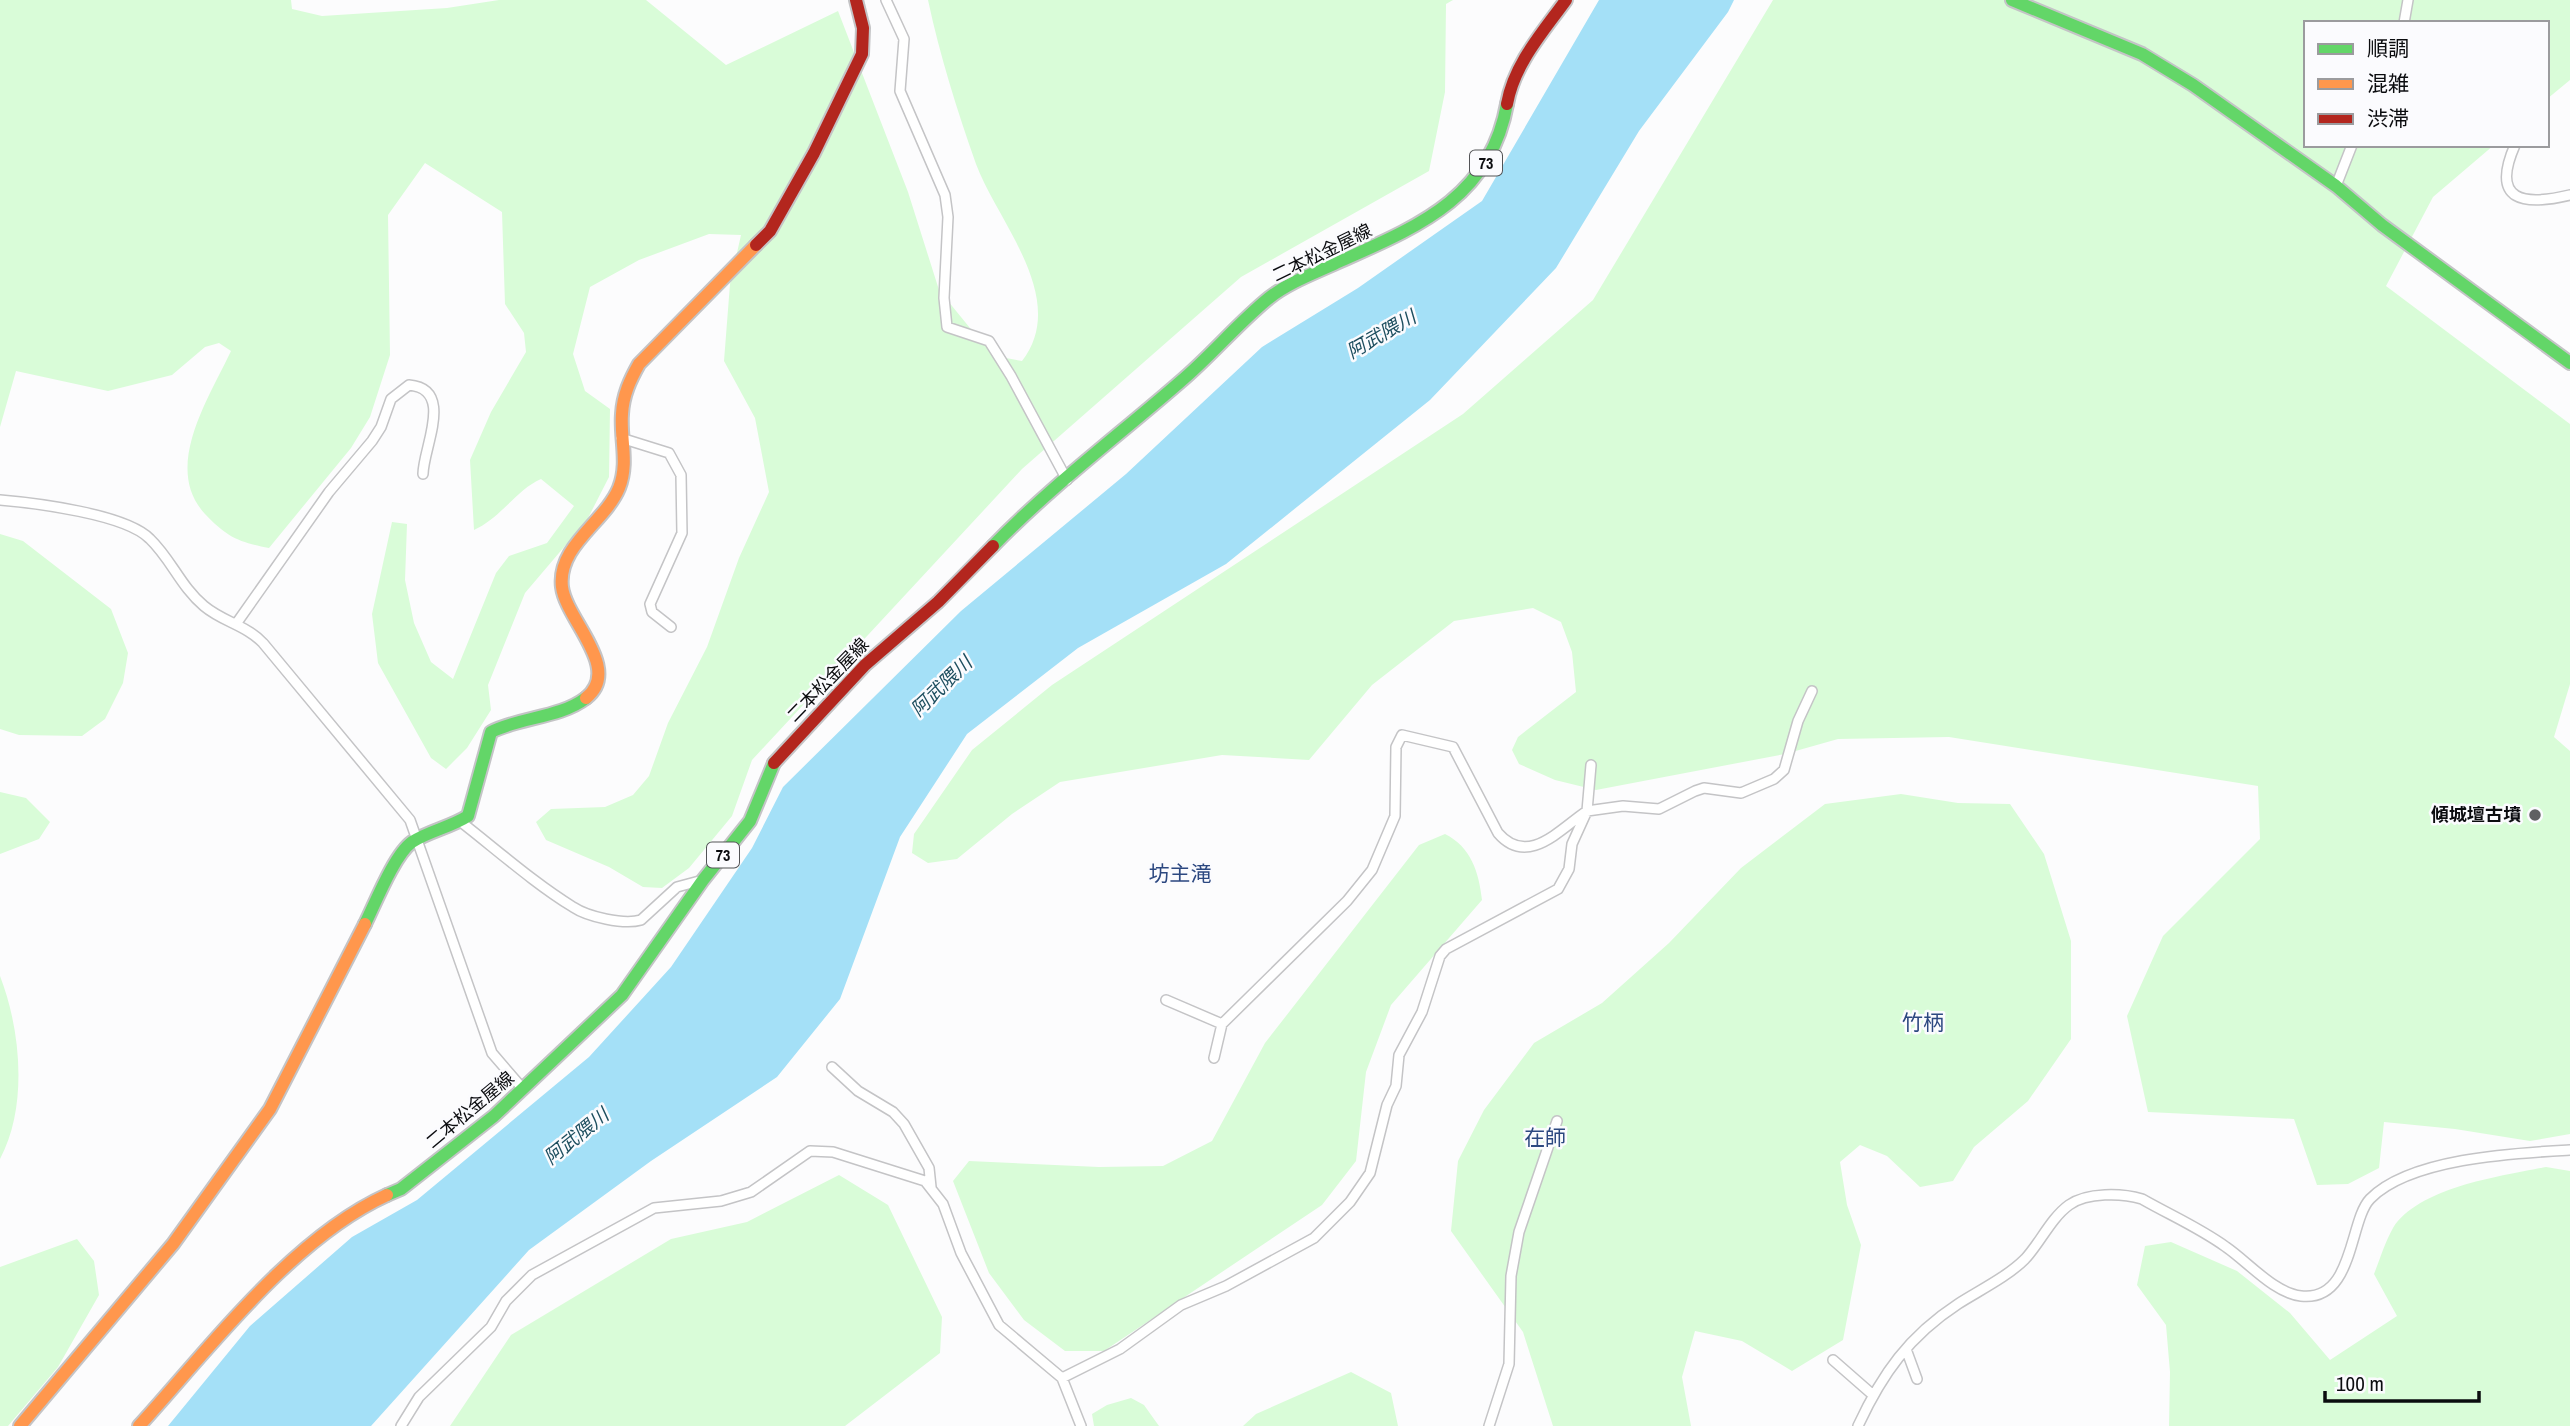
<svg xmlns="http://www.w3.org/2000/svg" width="2570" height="1426" viewBox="0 0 2570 1426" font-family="'Archivo Narrow','Noto Sans JP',sans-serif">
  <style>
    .green { fill: #d9fcd8 }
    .water { fill: #a4e0f7 }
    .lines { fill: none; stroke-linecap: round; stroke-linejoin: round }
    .street-casing { stroke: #c4c4c6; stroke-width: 12 }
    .fast-casing { stroke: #c4c4c6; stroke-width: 16 }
    .slow-casing { stroke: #c4c4c6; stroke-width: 16 }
    .jam-casing { stroke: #c4c4c6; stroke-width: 16 }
    .street { stroke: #fff; stroke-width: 9 }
    .fast { stroke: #63d668; stroke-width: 12 }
    .slow { stroke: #ff974d; stroke-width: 12 }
    .jam { stroke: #b3261e; stroke-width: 12 }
    .poi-dot { fill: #5f6062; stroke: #fbfbfe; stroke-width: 2.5 }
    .labels { text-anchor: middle; stroke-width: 5; stroke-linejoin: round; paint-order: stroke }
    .shield { fill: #fbfbfe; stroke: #535457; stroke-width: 2 }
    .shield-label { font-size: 16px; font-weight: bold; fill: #0b0c0f }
    .street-label { font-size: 18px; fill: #0b0c0f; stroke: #fbfbfe }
    .poi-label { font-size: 18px; font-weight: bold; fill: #0b0c0f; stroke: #fbfbfe; text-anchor: end }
    .water-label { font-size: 19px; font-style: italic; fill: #1d4e5f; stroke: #fbfbfe }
    .quarter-label { font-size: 21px; fill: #2c4880; stroke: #fbfbfe }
  </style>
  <rect width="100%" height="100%" fill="#fcfcfd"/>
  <!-- green -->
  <path class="green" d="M0 0H291L292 9 322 16 447 8 499 0H646L726 65 838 11 908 192 939 290 983 344 1006 358 1022 361C1070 299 997 221 976 164 957 110 940 56 928 0H1453L1446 4 1445 92 1429 171 1241 277 1022 469 752 760 732 816 689 868 662 888 643 887 609 867 546 840 536 822 551 809 605 807 633 795 649 776 668 723 707 647 739 558 769 492 755 418 724 361 730 284 741 235 709 234 639 260 590 287 573 354 585 391 610 409 609 477 587 520 525 593 488 685 491 710 467 748 446 769 431 758 378 663 372 614 392 522 407 524 405 580 414 623 431 662 453 679 496 573 509 556 547 543 574 506 541 479C516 490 502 517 474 530L470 460 491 412 526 352 524 333 505 304 502 212 425 163 388 215 390 355 370 417 351 448 269 548C238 542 227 537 205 514 162 468 209 398 231 351L219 343 205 347 172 375 108 391 16 371 0 427Z
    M1773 0H2570V80L2547 99V23H2306V145H2494L2433 197 2386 286 2570 424V684L2554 737 2570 751V1134L2530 1141 2455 1129 2384 1122 2379 1168 2348 1184 2317 1185 2294 1119 2148 1112 2127 1016 2163 936 2260 839 2258 786 1949 737 1838 739 1785 754 1596 790 1555 780 1519 764 1512 750 1518 737 1576 692 1572 652 1561 622 1533 608 1454 621 1372 685 1309 760 1222 755 1060 782 1012 814 957 859 928 863 912 853 914 834 972 750 1052 685 1463 414 1593 300Z
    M0 534 23 541 111 609 128 653 123 683 105 719 82 736 19 735 0 729Z
    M0 792 26 798 50 822 39 839 0 854Z
    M1901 794 1958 803 2010 804 2044 854 2071 941V1039L2028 1101 1974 1147 1953 1181 1920 1187 1887 1156 1860 1145 1840 1162 1847 1205 1861 1245 1843 1340 1792 1371 1742 1341 1695 1331 1682 1377 1691 1426H1553L1523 1332 1451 1231 1458 1161 1484 1110 1534 1043 1602 1003 1669 943 1741 868 1825 804Z
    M1445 834C1471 847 1479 872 1482 900L1391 1005 1366 1072 1356 1161 1322 1205 1104 1351H1065L1024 1320 989 1273 953 1181 969 1161 1099 1167 1163 1166 1212 1141 1265 1043 1419 845Z
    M0 976C21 1030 28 1107 0 1159Z
    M2546 1167 2570 1171V1426H2169L2170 1372 2166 1325 2137 1285 2145 1246 2171 1242 2237 1271 2290 1313 2330 1360 2397 1316 2374 1274C2380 1259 2385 1242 2393 1228 2419 1187 2501 1176 2546 1167Z
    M839 1175 888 1205 942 1317 940 1353 845 1426H450L511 1335 671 1239 747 1222Z
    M77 1239 94 1261 99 1295 58 1367 8 1426H0V1267Z
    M1351 1372 1391 1393 1398 1426H1243L1256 1414Z
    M1131 1398 1144 1405 1159 1426H1094L1092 1414 1107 1405Z"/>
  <!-- water -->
  <path class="water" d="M1599 0H1734L1728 12 1639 131 1556 268 1430 400 1226 564 1078 648 967 734 900 837 840 999 777 1077 651 1161 529 1250 371 1426H168L250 1326 352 1237 417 1200 589 1057 671 967 752 848 783 787 961 611 1126 474 1262 347 1358 288 1482 201Z"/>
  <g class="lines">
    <defs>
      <path id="street" d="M886 0 904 39 900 91 945 195 948 217 944 298 947 327 989 341 1011 376 1067 480
        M2404 23 2408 0
        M2515 145C2490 202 2524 206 2570 195
        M2336 186 2352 145
        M621 438 669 453 681 475 682 533 650 604 652 612 671 627
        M0 500C35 503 126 514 150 539 171 559 181 587 204 606 223 622 246 625 263 643L410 820 492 1053 523 1089
        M236 624 329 492 372 441 381 427 391 399 409 385C455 389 423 448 423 474
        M461 822C497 850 534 883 573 907 588 917 624 925 641 920L677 887 703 880
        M1166 1000 1222 1024
        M1214 1058 1222 1024 1347 901 1372 870 1395 816 1396 747 1402 735 1453 747 1498 833C1528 868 1561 828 1587 811L1591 765
        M832 1067 858 1091 893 1112 904 1124 929 1168 931 1187
        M1906 1349 1917 1379
        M1833 1360 1873 1395
        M1062 1378 1120 1349 1181 1305 1226 1286 1314 1238 1350 1202 1370 1173 1387 1105 1396 1086 1399 1055 1422 1012 1440 956 1446 949 1558 889 1569 869 1572 844 1587 811 1623 806 1659 809 1695 791 1704 788 1741 793 1774 779 1784 770 1798 721 1812 691
        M401 1426 419 1397 491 1327 506 1301 532 1275 654 1208 721 1201 751 1192 810 1151 833 1152 925 1181 943 1204 961 1253 999 1325 1062 1378 1081 1426
        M1489 1426 1509 1364 1511 1276 1519 1232 1557 1121
        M1858 1426C1882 1374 1909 1336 1958 1304 1980 1290 2007 1277 2025 1259 2040 1243 2051 1218 2069 1205 2087 1192 2122 1193 2142 1199 2170 1215 2200 1228 2226 1247 2248 1262 2274 1293 2301 1296 2354 1302 2349 1221 2370 1199 2410 1158 2516 1153 2570 1150"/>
      <path id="fast" d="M2012 0 2142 54 2193 85 2336 186 2382 225 2570 363
        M993 546C1050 487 1118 436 1180 382 1211 356 1237 324 1269 298 1288 283 1312 274 1334 264 1414 228 1490 200 1507 104
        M365 924C375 904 394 855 412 842 429 831 451 827 468 816L491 732C520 717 560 718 586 698
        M387 1195 401 1189 494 1116 622 995 703 880 750 821 774 763"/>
      <path id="slow" d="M586 698C623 669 566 620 562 587 557 546 605 522 619 488 629 463 620 439 622 414 623 395 630 380 639 364L756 245
        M20 1426 173 1244 270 1109 365 924
        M139 1426C209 1349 292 1238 387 1195"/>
      <path id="jam" d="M1507 104C1514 64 1543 32 1566 0
        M756 245 770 231 814 153 862 54 863 28 856 0
        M774 763 865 665 938 602 993 546"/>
    </defs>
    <!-- street casing -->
    <use href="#street" class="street-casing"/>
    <!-- fast casing -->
    <use href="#fast" class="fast-casing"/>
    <!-- slow casing -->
    <use href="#slow" class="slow-casing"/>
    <!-- jam casing -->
    <use href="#jam" class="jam-casing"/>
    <!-- street -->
    <use href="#street" class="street"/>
    <!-- fast -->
    <use href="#fast" class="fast"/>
    <!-- slow -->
    <use href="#slow" class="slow"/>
    <!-- jam -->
    <use href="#jam" class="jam"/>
  </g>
  <!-- markers -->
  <circle class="poi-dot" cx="2535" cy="815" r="7"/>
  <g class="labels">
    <!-- shield labels -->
    <g class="shield">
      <rect x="1470" y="150.5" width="32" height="25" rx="5"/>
      <rect x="707" y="842.5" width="32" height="25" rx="5"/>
    </g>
    <g class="shield-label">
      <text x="1486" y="169">73</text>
      <text x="723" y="861">73</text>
    </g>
    <!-- street labels -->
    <g class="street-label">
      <text transform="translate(1322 253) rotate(-26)" y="6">二本松金屋線</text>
      <text transform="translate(828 680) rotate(-46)" y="6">二本松金屋線</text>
      <text transform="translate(470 1110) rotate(-40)" y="6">二本松金屋線</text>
    </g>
    <!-- poi labels -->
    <g class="poi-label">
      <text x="2521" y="821">傾城壇古墳</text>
    </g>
    <!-- water labels -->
    <g class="water-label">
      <text transform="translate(1381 334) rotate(-30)" y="7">阿武隈川</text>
      <text transform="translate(941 686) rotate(-44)" y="7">阿武隈川</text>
      <text transform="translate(576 1136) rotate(-39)" y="7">阿武隈川</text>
    </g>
    <!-- quarter labels -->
    <g class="quarter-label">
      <text x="1180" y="881">坊主滝</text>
      <text x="1923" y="1030">竹柄</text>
      <text x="1545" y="1145">在師</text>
    </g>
  </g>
  <!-- legend -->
  <rect x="2304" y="21" width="245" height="126" fill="#fbfbfe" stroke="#9b9b9e" stroke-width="2"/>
  <rect x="2318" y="44" width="35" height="10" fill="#63d668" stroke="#9b9b9e" stroke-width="2"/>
  <text x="2367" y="56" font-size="21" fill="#0b0c0f">順調</text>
  <rect x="2318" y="79" width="35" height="10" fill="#ff974d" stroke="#9b9b9e" stroke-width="2"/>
  <text x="2367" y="91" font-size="21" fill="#0b0c0f">混雑</text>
  <rect x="2318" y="114" width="35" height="10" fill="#b3261e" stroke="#9b9b9e" stroke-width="2"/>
  <text x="2367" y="126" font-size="21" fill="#0b0c0f">渋滞</text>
  <!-- scale -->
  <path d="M2325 1391v10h154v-10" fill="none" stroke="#0b0c0f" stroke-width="3.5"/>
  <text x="2336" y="1391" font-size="21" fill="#0b0c0f" stroke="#fbfbfe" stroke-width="5" paint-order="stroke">100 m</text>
</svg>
